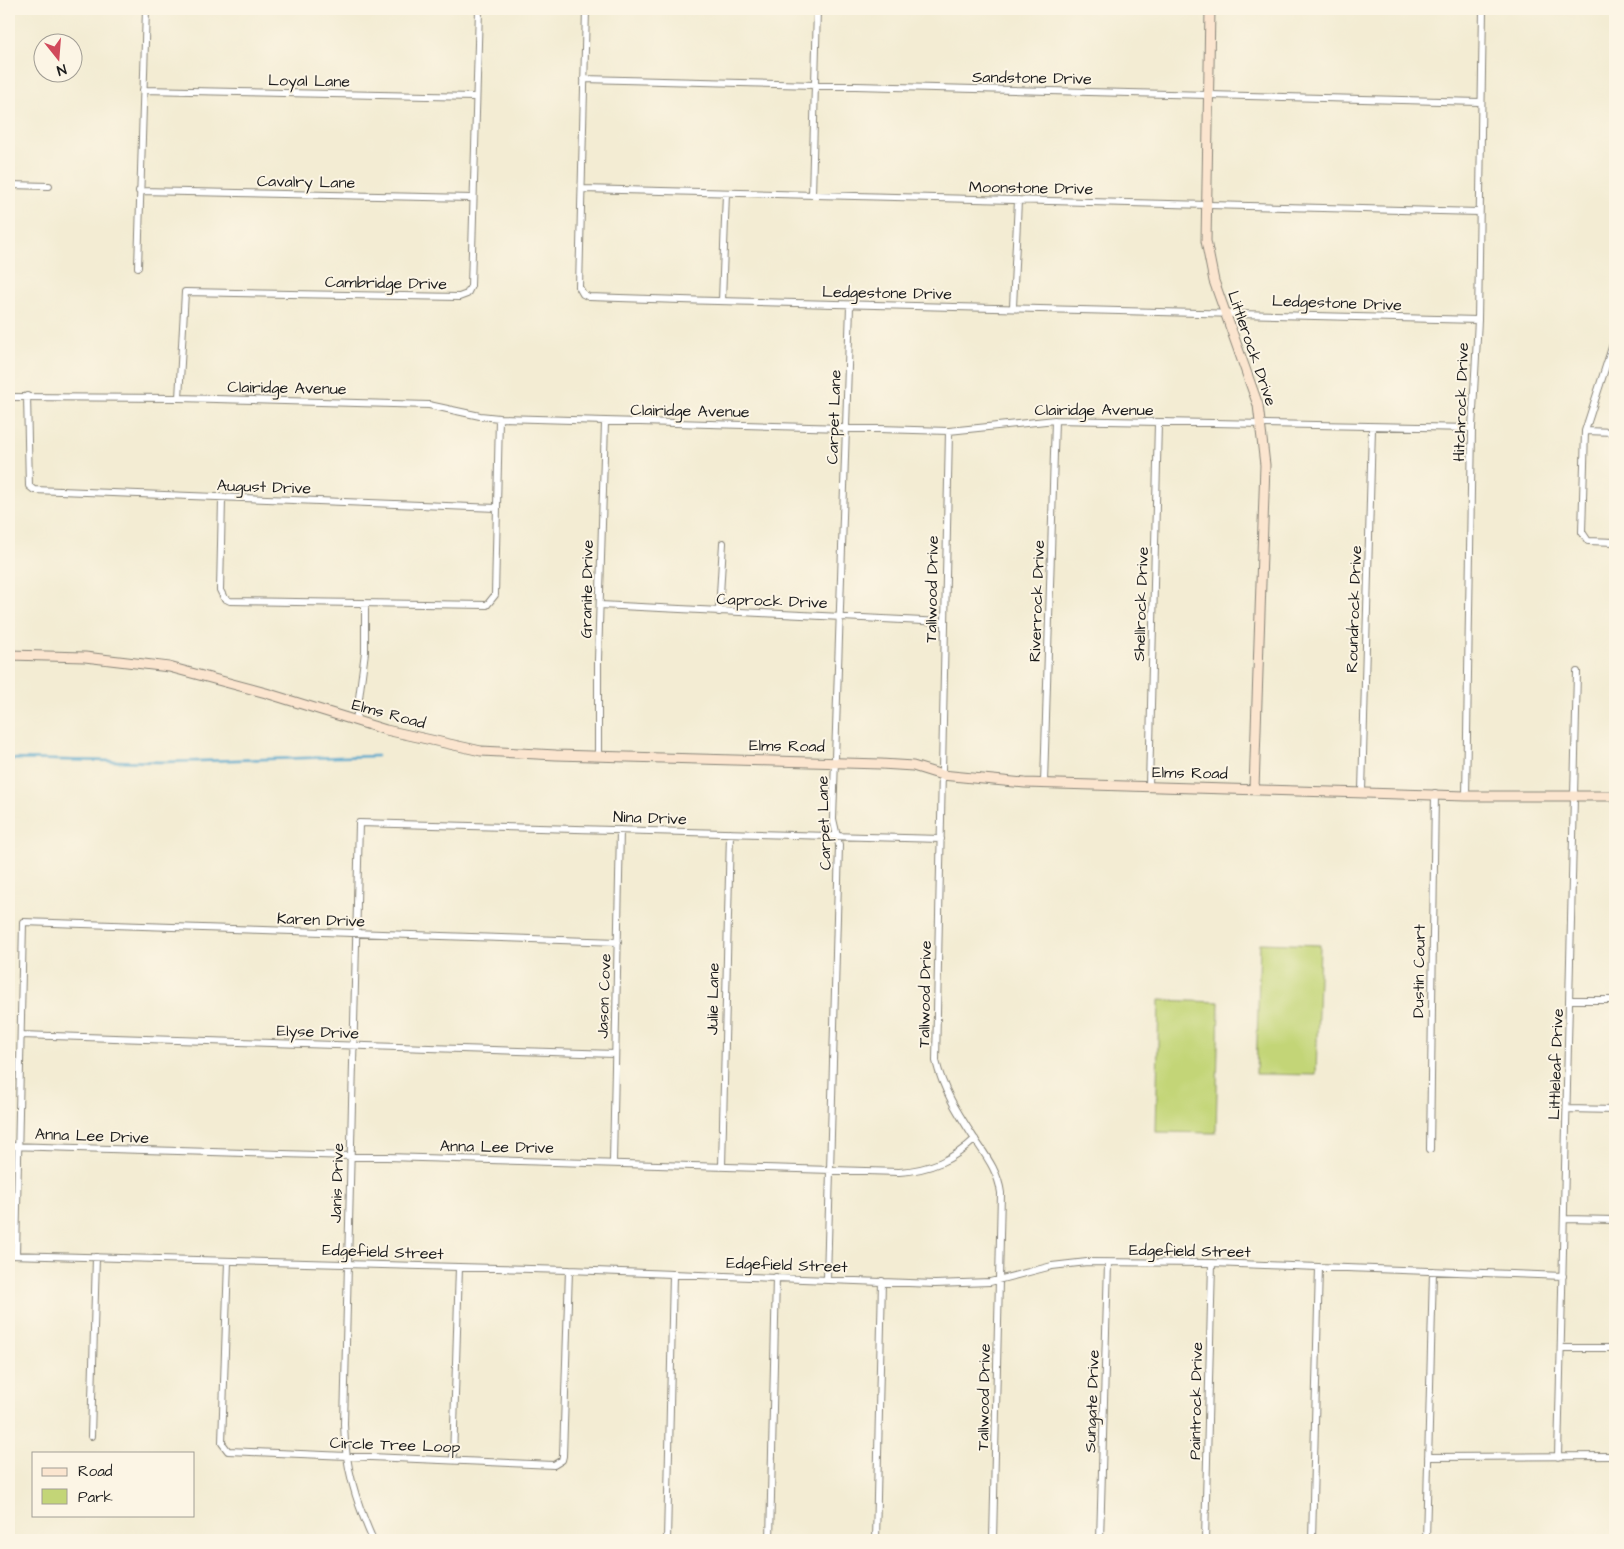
<svg xmlns="http://www.w3.org/2000/svg" width="1624" height="1549" viewBox="0 0 1624 1549" font-family="'Architects Daughter',sans-serif">
  <style>
    .green { fill: #c3d577; stroke: #70784a }
    .lines { fill: none; stroke-linecap: round; stroke-linejoin: round }
    .stream { stroke: #50a5cc; stroke-width: 2.5 }
    .street-casing { stroke: #888478; stroke-width: 8 }
    .secondary-casing { stroke: #888478; stroke-width: 11 }
    .street { stroke: #fff; stroke-width: 6 }
    .secondary { stroke: #fbe5cf; stroke-width: 9 }
    .labels { text-anchor: middle; stroke-width: 4; stroke-linejoin: round; paint-order: stroke }
    .street-label { font-size: 16px; fill: #1c1c1c; stroke: #fcf5e5 }
  </style>
  <rect width="100%" height="100%" fill="#fcf5e5"/>
  <filter id="ink" filterUnits="userSpaceOnUse"><feTurbulence type="fractalNoise" baseFrequency=".02" numOctaves="2"/><feDisplacementMap in="SourceGraphic" scale="10" xChannelSelector="R" yChannelSelector="G"/><feConvolveMatrix kernelMatrix="1 2 1 2 8 2 1 2 1" color-interpolation-filters="sRGB"/></filter>
  <filter id="wash" filterUnits="userSpaceOnUse"><feTurbulence type="fractalNoise" baseFrequency=".0096" numOctaves="4" result="noise"/><feDisplacementMap in="SourceGraphic" scale="20" xChannelSelector="R" yChannelSelector="G"/><feGaussianBlur stdDeviation="1.12" result="paint"/><feColorMatrix in="noise" values="0 0 0 0 0 0 0 0 0 0 0 0 0 0 0 0 0 1.4 0 .05"/><feComposite in="paint" operator="in"/></filter>
  <g filter="url(#wash)">
    <rect width="100%" height="100%" fill="#f3ecd3"/>
    <!-- green -->
    <path class="green" d="M1260 943 1320 945 1316 1075 1256 1074Z
      M1159 1000 1219 1002 1216 1133 1156 1132Z"/>
    <g class="lines">
      <!-- stream -->
      <path class="stream" d="M9 623 12 638
        M9 693 11 667
        M9 759 163 762 377 756"/>
    </g>
  </g>
  <g filter="url(#ink)">
    <g class="lines">
      <defs>
        <path id="street" d="M586 9 579 287 583 294 589 297C885 307 1181 312 1478 320
          M584 79 1480 102
          M143 90 475 97
          M9 185 49 186
          M582 189 1479 212
          M139 191 472 198
          M812 195 817 9
          M138 267 146 9
          M722 301 726 193
          M1013 307 1018 200
          M1615 338 1585 431 1582 532 1588 541 1615 542
          M27 396 29 486 34 490 497 508
          M9 397 179 398 429 405 480 416 499 418 949 431 1055 420 1472 428
          M179 398 185 292 459 297 467 294 471 286 479 9
          M949 431 936 1061C943 1090 958 1113 974 1138 986 1156 998 1171 1001 1193L993 1540
          M1585 431 1615 432
          M222 499 220 590 224 598 230 601 487 605 495 595 499 418
          M600 605 943 622
          M719 612 723 543
          M356 721 365 652V604
          M598 756V660L605 422
          M1044 783 1055 420
          M1149 786 1158 423
          M1362 791 1372 428
          M1466 796 1472 428 1478 320 1483 9
          M1571 1000H1615
          M21 1035 615 1054
          M1567 1109 1615 1110
          M9 1146 899 1172C930 1170 953 1160 975 1139
          M1430 1149 1435 793
          M613 1162 620 830
          M722 1166 730 833
          M1565 1219 1615 1220
          M9 1255 569 1270 935 1284 990 1282 1052 1266 1087 1262 1212 1263 1563 1276
          M16 1255 23 922 618 942
          M228 1261 222 1443 228 1451 554 1465 562 1460 563 1456 569 1270
          M827 1279 839 845 833 819 850 306
          M1563 1348H1615
          M91 1436 96 1257
          M1428 1457 1615 1456
          M1558 1457 1577 672
          M453 1459 459 1267
          M373 1540C356 1502 345 1466 344 1424L359 823 941 839
          M667 1540 673 1274
          M770 1540 776 1277
          M876 1540 882 1281
          M1100 1540 1108 1263
          M1205 1540 1212 1263
          M1312 1540 1319 1267
          M1426 1540 1433 1271"/>
        <path id="secondary" d="M1210 9 1206 241 1214 281 1258 405 1265 465 1254 789
          M9 655 85 657 169 667 266 693 386 730 481 751 556 755 881 764 913 766 942 775 1025 783 1466 796H1615"/>
      </defs>
      <!-- street casing -->
      <use href="#street" class="street-casing"/>
      <!-- secondary casing -->
      <use href="#secondary" class="secondary-casing"/>
      <!-- street -->
      <use href="#street" class="street"/>
      <!-- secondary -->
      <use href="#secondary" class="secondary"/>
    </g>
  </g>
  <g class="labels">
    <!-- street labels -->
    <g class="street-label">
      <text transform="translate(1032 77) rotate(1)" y="6">Sandstone Drive</text>
      <text transform="translate(309 80) rotate(1)" y="6">Loyal Lane</text>
      <text transform="translate(306 181) rotate(1)" y="6">Cavalry Lane</text>
      <text transform="translate(1031 187) rotate(1)" y="6">Moonstone Drive</text>
      <text transform="translate(386 282) rotate(1)" y="6">Cambridge Drive</text>
      <text transform="translate(887 292) rotate(1)" y="6">Ledgestone Drive</text>
      <text transform="translate(1337 302) rotate(2)" y="6">Ledgestone Drive</text>
      <text transform="translate(1253 348) rotate(71)" y="6">Littlerock Drive</text>
      <text transform="translate(287 387) rotate(1)" y="6">Clairidge Avenue</text>
      <text transform="translate(1460 402) rotate(-88)" y="6">Hitchrock Drive</text>
      <text x="1094" y="415">Clairidge Avenue</text>
      <text transform="translate(690 410) rotate(1)" y="6">Clairidge Avenue</text>
      <text transform="translate(833 417) rotate(-88)" y="6">Carpet Lane</text>
      <text transform="translate(264 486) rotate(2)" y="6">August Drive</text>
      <text transform="translate(586 589) rotate(-89)" y="6">Granite Drive</text>
      <text transform="translate(931 589) rotate(-89)" y="6">Tallwood Drive</text>
      <text transform="translate(772 600) rotate(2)" y="6">Caprock Drive</text>
      <text transform="translate(1036 601) rotate(-88)" y="6">Riverrock Drive</text>
      <text transform="translate(1140 604) rotate(-88)" y="6">Shellrock Drive</text>
      <text transform="translate(1353 609) rotate(-88)" y="6">Roundrock Drive</text>
      <text transform="translate(389 713) rotate(15)" y="6">Elms Road</text>
      <text transform="translate(787 745) rotate(1)" y="6">Elms Road</text>
      <text transform="translate(1190 772) rotate(1)" y="6">Elms Road</text>
      <text transform="translate(650 817) rotate(2)" y="6">Nina Drive</text>
      <text transform="translate(823 823) rotate(-92)" y="6">Carpet Lane</text>
      <text transform="translate(321 919) rotate(2)" y="6">Karen Drive</text>
      <text transform="translate(1418 971) rotate(-89)" y="6">Dustin Court</text>
      <text transform="translate(924 994) rotate(-89)" y="6">Tallwood Drive</text>
      <text transform="translate(603 996) rotate(-88)" y="6">Jason Cove</text>
      <text transform="translate(712 999) rotate(-89)" y="6">Julie Lane</text>
      <text transform="translate(318 1031) rotate(2)" y="6">Elyse Drive</text>
      <text transform="translate(1555 1064) rotate(-88)" y="6">Littleleaf Drive</text>
      <text transform="translate(92 1135) rotate(2)" y="6">Anna Lee Drive</text>
      <text transform="translate(497 1146) rotate(1)" y="6">Anna Lee Drive</text>
      <text transform="translate(336 1183) rotate(-88)" y="6">Janis Drive</text>
      <text transform="translate(1190 1250) rotate(1)" y="6">Edgefield Street</text>
      <text transform="translate(383 1251) rotate(2)" y="6">Edgefield Street</text>
      <text transform="translate(787 1264) rotate(2)" y="6">Edgefield Street</text>
      <text transform="translate(983 1397) rotate(-89)" y="6">Tallwood Drive</text>
      <text transform="translate(1091 1401) rotate(-88)" y="6">Sungate Drive</text>
      <text transform="translate(1195 1401) rotate(-89)" y="6">Paintrock Drive</text>
      <text transform="translate(395 1444) rotate(2)" y="6">Circle Tree Loop</text>
    </g>
  </g>
  <!-- margin -->
  <rect width="1624" height="1549" fill="none" stroke="#fcf5e5" stroke-width="30"/>
  <!-- legend -->
  <rect x="32" y="1452" width="162" height="65" fill="#fcf5e5" stroke="#a29e95"/>
  <rect x="42" y="1468" width="25" height="8" fill="#fbe5cf" stroke="#a29e95"/>
  <text x="78" y="1476" font-size="15" fill="#1c1c1c">Road</text>
  <rect x="42" y="1489" width="25" height="15" fill="#c3d577" stroke="#a29e95"/>
  <text x="78" y="1502" font-size="15" fill="#1c1c1c">Park</text>
  <!-- north arrow -->
  <g transform="translate(58 58) rotate(163)"><circle r="24" fill="#fcf5e5" stroke="#a29e95"/>
  <path d="M0-4L9 19L0 12L-9 19Z" fill="#d1495b"/>
  <text y="-8" font-size="14" font-weight="bold" text-anchor="middle" fill="#1c1c1c">N</text>
  </g>
</svg>
